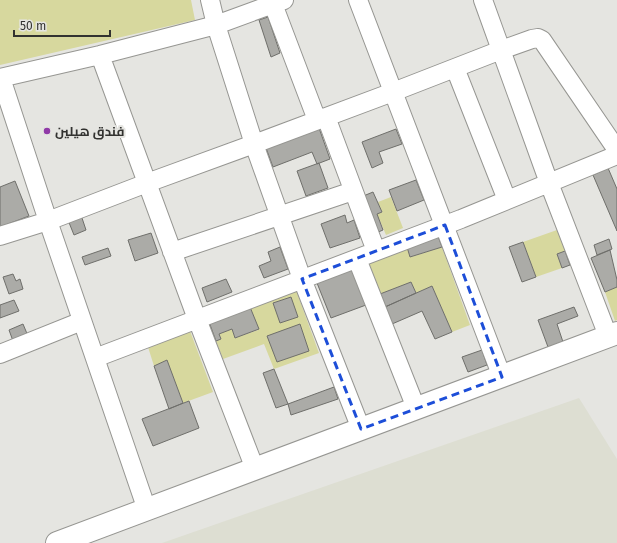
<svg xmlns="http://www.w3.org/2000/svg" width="617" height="543" viewBox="0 0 617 543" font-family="'Fira Sans',Cairo,sans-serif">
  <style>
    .built { fill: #ddded2 }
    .green { fill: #d7d89e }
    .building { fill: #ababa7; stroke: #6f6f6b }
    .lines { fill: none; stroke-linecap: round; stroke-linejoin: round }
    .minor-casing { stroke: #969692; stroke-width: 20 }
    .major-casing { stroke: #969692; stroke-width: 24 }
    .minor { stroke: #fff; stroke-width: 18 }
    .major { stroke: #fff; stroke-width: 22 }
    .marked { fill: none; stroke: #1d4ed8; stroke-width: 3; stroke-dasharray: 8 5; stroke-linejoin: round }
    .poi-dot { fill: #903aa7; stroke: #e5e5e1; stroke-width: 1.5 }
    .labels { text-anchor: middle; stroke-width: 4; stroke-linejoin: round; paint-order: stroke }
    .poi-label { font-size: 13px; font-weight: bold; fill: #323230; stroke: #e5e5e1; text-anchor: start }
  </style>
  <rect width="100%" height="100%" fill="#e5e5e1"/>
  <!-- built -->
  <path class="built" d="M579 398 617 459V543H162Z"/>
  <!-- green -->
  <path class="green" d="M0 0H191L195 20 0 65Z
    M391 197 403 228 386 235 377 214 382 212 378 202Z
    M557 230 565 251 557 254 562 268 536 277 523 242Z
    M407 247 411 257 442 247 470 325 452 332 432 286 416 293 411 282 380 294 368 260Z
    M617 287V320L615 321 605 292Z
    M296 290 319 353 274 369 264 344 223 359 216 341 221 339 219 334 232 329 235 338 258 330 250 307Z
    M190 331 213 392 183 403 167 361 154 366 148 347Z"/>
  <!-- building -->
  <path class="building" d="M268 17 280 53 271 57 259 20Z
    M319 128 330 159 317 164 312 152 273 167 266 148Z
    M396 129 402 144 379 152 383 163 372 168 362 142Z
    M319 163 328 188 306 196 297 171Z
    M608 168 617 189V231L593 175Z
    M416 180 424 200 397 211 389 190Z
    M15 181 29 216 0 227V187Z
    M373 192 382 212 377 214 383 230 376 233 361 197Z
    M81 215 86 230 74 235 68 220Z
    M345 215 347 223 354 220 360 238 330 248 321 224Z
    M151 233 158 253 135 261 128 240Z
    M438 236 442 247 410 257 407 247Z
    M609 239 612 249 597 255 594 245Z
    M523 242 536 277 522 282 509 247Z
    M280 247 288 269 264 278 259 266 271 261 268 252Z
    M108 248 111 256 85 265 82 257Z
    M610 250 617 280V287L605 292 591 258Z
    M565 251 570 265 562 268 557 254Z
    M353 269 366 305 331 318 317 283Z
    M13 274 16 281 20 279 23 289 9 294 3 277Z
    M226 279 232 292 207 302 202 288Z
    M411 282 416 293 385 307 380 294Z
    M432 286 452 332 435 339 422 311 392 324 385 307Z
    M291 297 298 317 280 323 273 303Z
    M14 300 19 311 0 318V305Z
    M250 307 259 329 235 338 232 329 219 334 221 339 216 341 209 322Z
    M574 307 578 316 557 324 563 342 548 347 538 320Z
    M23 324 28 336 13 341 9 330Z
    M300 324 309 351 277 362 267 336Z
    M482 350 487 365 468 372 462 357Z
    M167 360 183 403 169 409 154 366Z
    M274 369 288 404 276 408 263 373Z
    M334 387 338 399 291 415 288 404Z
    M189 401 199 428 153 446 142 419Z"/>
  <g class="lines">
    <defs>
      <path id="minor" d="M210 0 216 25 254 144 302 279 361 429
        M273 0V4L317 120
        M358 0 502 377
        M483 0 549 183 608 336
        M100 55 197 319 255 469
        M455 68 507 200
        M0 78 100 55 216 25 284 0
        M1 78 48 221 147 510
        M326 117 376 251
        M0 236 48 221 147 183 254 144 393 92 501 50 532 39 538 38 542 40 617 150
        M172 252 353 191
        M357 259 416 408
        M0 354 82 321
        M95 358 461 219 617 155"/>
      <path id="major" d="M57 543 617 333"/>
    </defs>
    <!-- minor casing -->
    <use href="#minor" class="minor-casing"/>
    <!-- major casing -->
    <use href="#major" class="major-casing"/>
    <!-- minor -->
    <use href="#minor" class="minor"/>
    <!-- major -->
    <use href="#major" class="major"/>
  </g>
  <!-- marked area -->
  <path class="marked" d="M445 225 502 377 361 429 302 279Z"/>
  <!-- markers -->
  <circle class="poi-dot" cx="47" cy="131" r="4"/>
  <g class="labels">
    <!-- poi labels -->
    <g class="poi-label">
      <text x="55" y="136">فندق هيلين</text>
    </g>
  </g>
  <!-- scale -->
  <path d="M14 30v6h96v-6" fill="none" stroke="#323230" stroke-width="2"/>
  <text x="20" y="30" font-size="12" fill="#323230" stroke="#e5e5e1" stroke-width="3" paint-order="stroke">50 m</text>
</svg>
